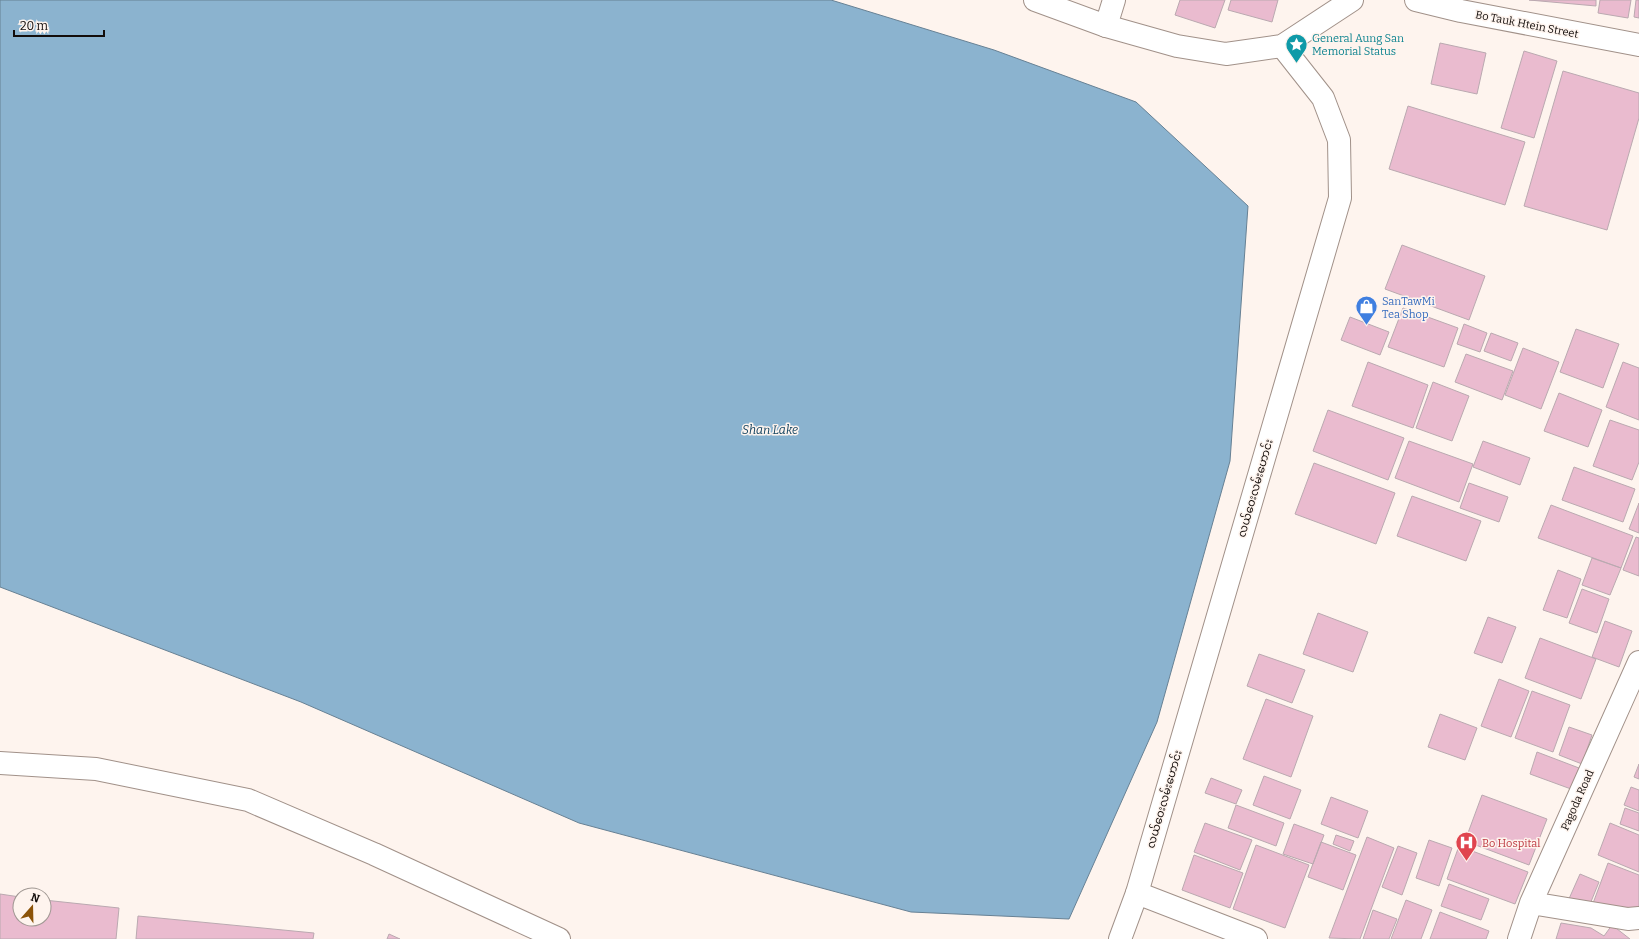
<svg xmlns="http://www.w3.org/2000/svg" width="1639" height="939" viewBox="0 0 1639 939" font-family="Bitter,'Noto Sans Myanmar',serif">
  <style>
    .water { fill: #8bb3cf; stroke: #678194 }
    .building { fill: #eabbcf; stroke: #baa9b0 }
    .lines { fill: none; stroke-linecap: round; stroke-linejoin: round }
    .minor-casing { stroke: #a19189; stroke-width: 24 }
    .tertiary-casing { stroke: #a19189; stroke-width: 24 }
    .secondary-casing { stroke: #a19189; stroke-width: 24 }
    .minor { stroke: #fff; stroke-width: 22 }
    .tertiary { stroke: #fff; stroke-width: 22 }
    .secondary { stroke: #fff; stroke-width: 22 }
    .labels { text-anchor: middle; stroke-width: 3; stroke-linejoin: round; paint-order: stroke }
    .street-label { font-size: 11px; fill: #130d0b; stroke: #fef4ee }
    .culture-label { font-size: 11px; fill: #0d838f; stroke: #fef4ee; text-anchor: start }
    .shop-label { font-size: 11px; fill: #366cbe; stroke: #fef4ee; text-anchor: start }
    .health-label { font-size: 11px; fill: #be3a42; stroke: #fef4ee; text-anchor: start }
    .water-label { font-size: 12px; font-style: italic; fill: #11425f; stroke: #fef4ee }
  </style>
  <rect width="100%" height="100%" fill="#fef4ee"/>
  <!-- water -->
  <path class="water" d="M0 0H831L994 50 1136 102 1248 206 1230 461 1157 722 1069 919 911 912 579 823 301 702 0 587Z"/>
  <!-- building -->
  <path class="building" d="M1180 0H1225L1215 28 1175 15Z
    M1231 0H1278L1272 22 1228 10Z
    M1529 0H1596V6Z
    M1600 0H1631L1628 18 1598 13Z
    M1636 0H1639V18L1634 17Z
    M1440 43 1486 53 1477 94 1431 84Z
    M1524 51 1557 61 1534 138 1501 128Z
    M1563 71 1639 93V118L1607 230 1524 206Z
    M1408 106 1525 142 1505 205 1389 169Z
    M1402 245 1485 276 1469 320 1385 289Z
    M1403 308 1458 328 1444 367 1388 347Z
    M1350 317 1389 332 1380 355 1341 340Z
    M1464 324 1487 333 1480 352 1457 344Z
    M1576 329 1619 344 1603 388 1560 372Z
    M1491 333 1518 343 1511 361 1484 351Z
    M1523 348 1559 362 1541 409 1505 395Z
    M1466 354 1513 371 1502 400 1455 382Z
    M1368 362 1428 385 1413 428 1352 406Z
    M1623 362 1639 368V420L1606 407Z
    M1433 382 1469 396 1452 441 1416 428Z
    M1559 393 1602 410 1588 447 1544 431Z
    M1328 410 1404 438 1388 480 1313 451Z
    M1610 420 1639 430V462L1632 480 1593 466Z
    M1409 441 1473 464 1459 502 1395 478Z
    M1483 441 1530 458 1520 485 1473 467Z
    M1314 463 1395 493 1376 544 1295 514Z
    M1574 467 1635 489 1623 522 1562 500Z
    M1469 483 1508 497 1499 522 1460 508Z
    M1412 496 1481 521 1466 561 1397 536Z
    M1639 503V533L1629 529Z
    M1551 505 1633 536 1621 568 1538 538Z
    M1636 537 1639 538V576L1623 570Z
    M1592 558 1621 568 1610 595 1582 585Z
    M1558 570 1581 579 1567 618 1543 610Z
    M1582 589 1609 599 1597 633 1569 623Z
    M1318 613 1368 632 1353 672 1303 654Z
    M1488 617 1516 627 1502 663 1474 653Z
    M1605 621 1632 631 1619 667 1592 657Z
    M1540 638 1596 659 1581 699 1525 678Z
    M1259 654 1305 670 1292 703 1247 686Z
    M1499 679 1529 691 1511 737 1481 726Z
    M1532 691 1570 705 1553 752 1515 738Z
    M1266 699 1313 716 1291 777 1243 759Z
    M1440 714 1477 728 1465 760 1428 747Z
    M1569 727 1592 735 1582 764 1559 755Z
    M1537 752 1579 768 1571 789 1530 774Z
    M1639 764V779L1634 777Z
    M1264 776 1301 790 1290 819 1253 805Z
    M1211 778 1242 790 1236 804 1205 793Z
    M1631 787 1639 790V811L1624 805Z
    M1482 795 1547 819 1529 865 1465 841Z
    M1331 797 1368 811 1358 838 1321 824Z
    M1236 805 1284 823 1276 846 1228 828Z
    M1625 808 1639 813V831L1620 824Z
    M1205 823 1252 840 1240 870 1194 852Z
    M1610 823 1639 835V872L1598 855Z
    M1294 824 1324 835 1313 864 1283 854Z
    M1336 835 1354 841 1350 851 1333 844Z
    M1367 837 1394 848 1360 939 1329 938Z
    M1429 840 1452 848 1439 886 1416 878Z
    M1321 842 1356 855 1343 890 1308 877Z
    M1256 845 1309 865 1285 928 1233 909Z
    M1398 846 1417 853 1402 895 1382 887Z
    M1459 846 1528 872 1515 904 1447 879Z
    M1194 855 1243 873 1230 908 1182 890Z
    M1608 863 1639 875V909L1592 906Z
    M1580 874 1599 882 1588 909 1568 901Z
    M1449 884 1489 899 1481 920 1441 906Z
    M0 894 20 897V919H44V900L119 908 116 939H0Z
    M1406 900 1432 910 1421 939H1391Z
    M1373 910 1397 919 1389 939H1363Z
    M1440 912 1489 931 1486 939H1430Z
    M138 916 314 933 313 939H136Z
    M1561 923 1591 928 1604 936 1612 925 1630 939H1556Z
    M389 934 400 939H387Z"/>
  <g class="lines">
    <defs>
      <path id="minor" d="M1106 26 1114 0
        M0 763 96 769 248 800 374 854 559 939
        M1137 893 1256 939
        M1531 903 1628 919 1639 918
        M1519 939 1531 903 1639 662"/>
      <path id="tertiary" d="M1416 0 1461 11 1639 45
        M1120 939 1137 893 1340 198 1339 140 1323 98 1282 46"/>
      <path id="secondary" d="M1035 0 1106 26 1177 46 1226 54 1282 46 1352 0"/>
    </defs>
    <!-- minor casing -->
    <use href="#minor" class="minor-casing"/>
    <!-- tertiary casing -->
    <use href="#tertiary" class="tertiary-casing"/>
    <!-- secondary casing -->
    <use href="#secondary" class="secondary-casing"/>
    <!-- minor -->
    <use href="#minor" class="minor"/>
    <!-- tertiary -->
    <use href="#tertiary" class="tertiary"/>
    <!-- secondary -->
    <use href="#secondary" class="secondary"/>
  </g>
  <!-- icons -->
  <defs>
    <symbol id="sight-pin" viewBox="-11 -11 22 30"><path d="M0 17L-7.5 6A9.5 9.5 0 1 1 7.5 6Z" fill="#0f9aa8" stroke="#fef4ee"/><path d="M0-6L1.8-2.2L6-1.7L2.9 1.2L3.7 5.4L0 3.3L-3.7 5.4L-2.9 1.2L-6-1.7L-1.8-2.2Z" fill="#fff"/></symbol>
    <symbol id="shop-pin" viewBox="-11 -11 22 30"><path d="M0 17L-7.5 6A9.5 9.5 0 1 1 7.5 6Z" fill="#3f7fe0" stroke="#fef4ee"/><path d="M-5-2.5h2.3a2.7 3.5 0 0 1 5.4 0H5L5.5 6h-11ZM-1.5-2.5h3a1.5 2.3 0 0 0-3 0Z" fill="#fff"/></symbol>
    <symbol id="hospital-pin" viewBox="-11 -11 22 30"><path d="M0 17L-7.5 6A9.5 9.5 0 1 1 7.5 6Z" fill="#e0444e" stroke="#fef4ee"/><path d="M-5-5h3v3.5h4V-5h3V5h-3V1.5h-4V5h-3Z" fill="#fff"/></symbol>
  </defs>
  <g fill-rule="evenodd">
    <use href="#sight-pin" x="1284" y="32" width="25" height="34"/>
    <use href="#shop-pin" x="1354" y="294" width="25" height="34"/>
    <use href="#hospital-pin" x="1454" y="830" width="25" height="34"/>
  </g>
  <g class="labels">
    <!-- street labels -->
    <g class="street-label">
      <text transform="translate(1527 24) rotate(11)" y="4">Bo Tauk Htein Street</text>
      <text transform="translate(1255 488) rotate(-74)" y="4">လယ်ဝေးလမ်းဟောင်း</text>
      <text transform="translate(1164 799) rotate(-74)" y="4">လယ်ဝေးလမ်းဟောင်း</text>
      <text transform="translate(1577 800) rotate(-66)" y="4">Pagoda Road</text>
    </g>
    <!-- culture labels -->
    <g class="culture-label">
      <text x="1312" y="42">General Aung San<tspan x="1312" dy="13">Memorial Status</tspan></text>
    </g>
    <!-- shop labels -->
    <g class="shop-label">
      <text x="1382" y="305">SanTawMi<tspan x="1382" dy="13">Tea Shop</tspan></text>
    </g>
    <!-- health labels -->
    <g class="health-label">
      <text x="1482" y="847">Bo Hospital</text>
    </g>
    <!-- water labels -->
    <g class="water-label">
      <text x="770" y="434">Shan Lake</text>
    </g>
  </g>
  <!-- north arrow -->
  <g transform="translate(32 907) rotate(20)"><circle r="19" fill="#fef4ee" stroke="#a09893"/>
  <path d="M0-3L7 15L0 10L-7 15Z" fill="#8b5308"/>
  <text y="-6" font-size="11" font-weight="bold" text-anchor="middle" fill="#130d0b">N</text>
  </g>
  <!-- scale -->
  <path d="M14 30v6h90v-6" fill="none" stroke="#130d0b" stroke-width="2"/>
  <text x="20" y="30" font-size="12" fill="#130d0b" stroke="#fef4ee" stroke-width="3" paint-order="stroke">20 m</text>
</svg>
